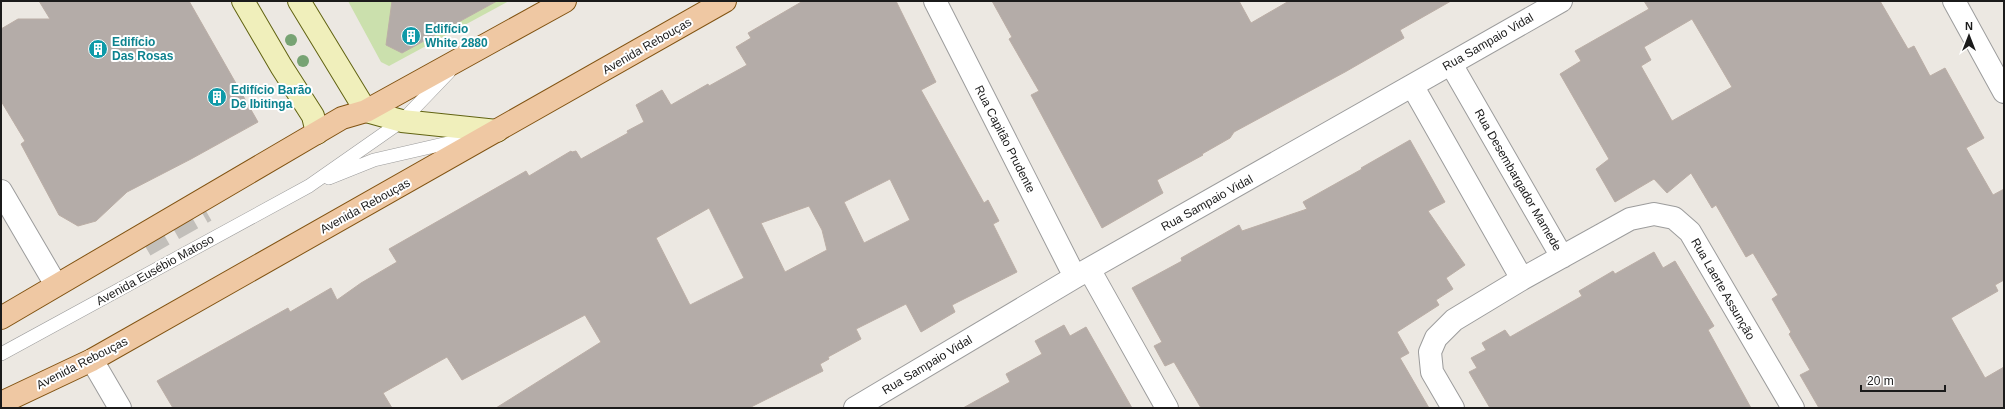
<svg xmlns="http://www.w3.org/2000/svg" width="2005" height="409" viewBox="0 0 2005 409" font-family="Arial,sans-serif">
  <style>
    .grass { fill: #cbe0ad }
    .building { fill: #b4aca8; stroke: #bbaea6; fill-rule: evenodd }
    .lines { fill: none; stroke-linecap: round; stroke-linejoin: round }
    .primary-tunnel { stroke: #c2bfba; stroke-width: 22; stroke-dasharray: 22 11; stroke-linecap: butt }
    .service-casing { stroke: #9c9c9c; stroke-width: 14 }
    .minor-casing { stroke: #9c9c9c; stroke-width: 24 }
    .secondary-casing { stroke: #616312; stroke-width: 24 }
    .primary-casing { stroke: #815312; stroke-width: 24 }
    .service { stroke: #fff; stroke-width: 13 }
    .minor { stroke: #fff; stroke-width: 22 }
    .secondary { stroke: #f0efbb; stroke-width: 22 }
    .primary { stroke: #efc8a3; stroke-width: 22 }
    .tree { fill: #77a373 }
    .labels { text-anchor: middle; stroke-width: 4; stroke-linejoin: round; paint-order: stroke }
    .culture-label { font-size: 12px; font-weight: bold; fill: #0d838f; stroke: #fff; text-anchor: start }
    .street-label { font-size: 12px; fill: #1b1b1b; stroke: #fff }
  </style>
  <rect width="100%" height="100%" fill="#ece8e2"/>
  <!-- grass -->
  <path class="grass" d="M348 1H392L402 53 497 1H509L389 66 381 62Z"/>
  <!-- building -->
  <path class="building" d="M39 1H189L258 122 191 159 127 192 96 221 78 226 59 215 21 144 25 141 1 101V29L18 19H50Z
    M392 1H497L402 53 386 45Z
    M803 1H896L936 82 921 90 984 203 988 200 999 221 993 224 1017 272 952 305 955 312 921 332 906 304 856 329 861 339 828 357 829 359 820 364 823 371 749 408H496L601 342 585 315 462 380 447 357 383 393 392 408H173L157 381 288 308 290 312 331 288 337 300 361 283 397 262 389 249 526 171 529 176 571 151 572 152 576 151 581 159 628 133 627 131 644 122 636 105 662 90 671 105 708 84 709 86 747 65 736 47 751 38 748 33ZM890 179 910 220 864 243 844 202ZM809 206 822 230 827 250 785 272 761 223ZM709 208 744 278 690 305 656 238Z
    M992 1H1239L1251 23 1289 1H1451L1400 30 1404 38 1345 72 1234 132 1230 138 1202 154 1203 155 1157 180 1163 193 1102 228 1031 95 1039 91 1009 39 1012 37Z
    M1644 1H1880L1908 49 1914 46 1930 76 1945 68 1984 138 1966 148 1993 195 2004 189V280L1995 285 1998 291 1951 318 1985 378 2004 367V408H1819L1800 375 1810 370 1789 334 1791 332 1772 299 1778 295 1753 253 1746 257 1716 205 1712 208 1691 173 1667 193 1654 179 1615 202 1596 169 1609 159 1560 74 1581 61 1575 51 1649 9ZM1692 19 1732 87 1672 121 1641 66 1651 60 1644 47Z
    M1410 140 1445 202 1428 211 1465 265 1446 278 1453 289 1436 300 1439 305 1397 332 1409 353 1400 358 1429 408H1201L1174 362 1165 366 1154 346 1162 342 1132 288 1182 261 1181 258 1239 225 1242 231 1307 209 1303 202 1362 169 1361 168Z
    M1654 252 1663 268 1675 261 1714 326 1708 330 1751 408H1490L1469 372 1477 368 1471 358 1486 350 1482 343 1505 330 1510 337 1582 296 1579 291 1613 271 1615 274Z
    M1064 325 1070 336 1086 327 1132 408H963L1010 382 1006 374 1042 354 1035 341Z"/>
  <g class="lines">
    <!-- primary-tunnel -->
    <path class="primary-tunnel" d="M145 246 206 211"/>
    <defs>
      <path id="service" d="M329 178 374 160 474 137
        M1 354 309 186 402 121 449 72"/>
      <path id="minor" d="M935 1 1075 277
        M1954 1 2004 92
        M1451 64 1562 257
        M1413 87 1522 279
        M1 191 56 285
        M1089 269 1167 408
        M92 360 120 408
        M855 408 1075 277 1561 1
        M1453 408 1432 372 1430 352 1436 338 1454 320 1522 279 1630 219 1654 214 1674 218 1690 232 1793 408"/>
      <path id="secondary" d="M243 1 281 66 313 116 317 133
        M299 1 366 111 402 121 497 131"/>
      <path id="primary" d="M1 318 342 118 366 111 565 1
        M1 403 92 360 725 1"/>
    </defs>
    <!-- service casing -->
    <use href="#service" class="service-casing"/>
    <!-- minor casing -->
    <use href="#minor" class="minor-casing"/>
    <!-- secondary casing -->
    <use href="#secondary" class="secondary-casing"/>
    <!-- primary casing -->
    <use href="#primary" class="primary-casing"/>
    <!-- service -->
    <use href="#service" class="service"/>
    <!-- minor -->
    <use href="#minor" class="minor"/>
    <!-- secondary -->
    <use href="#secondary" class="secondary"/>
    <!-- primary -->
    <use href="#primary" class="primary"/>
  </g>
  <!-- trees -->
  <g class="tree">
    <circle cx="291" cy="40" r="6"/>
    <circle cx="303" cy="61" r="6"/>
  </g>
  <!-- icons -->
  <defs>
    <symbol id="building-disc" viewBox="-11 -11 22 22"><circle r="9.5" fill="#0f9aa8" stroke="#fff"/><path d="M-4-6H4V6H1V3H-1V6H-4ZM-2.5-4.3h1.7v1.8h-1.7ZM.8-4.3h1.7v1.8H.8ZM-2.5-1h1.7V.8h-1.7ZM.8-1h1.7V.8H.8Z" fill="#fff"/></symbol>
  </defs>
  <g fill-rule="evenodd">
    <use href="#building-disc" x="400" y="25" width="22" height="22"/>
    <use href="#building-disc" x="87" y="38" width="22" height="22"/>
    <use href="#building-disc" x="206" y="86" width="22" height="22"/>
  </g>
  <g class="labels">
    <!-- culture labels -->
    <g class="culture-label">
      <text x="425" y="33">Edifício<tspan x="425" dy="14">White 2880</tspan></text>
      <text x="112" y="46">Edifício<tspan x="112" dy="14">Das Rosas</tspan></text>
      <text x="231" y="94">Edifício Barão<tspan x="231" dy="14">De Ibitinga</tspan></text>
    </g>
    <!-- street labels -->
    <g class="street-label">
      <text transform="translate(1488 42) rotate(-30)" y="4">Rua Sampaio Vidal</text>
      <text transform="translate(647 46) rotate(-30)" y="4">Avenida Rebouças</text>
      <text transform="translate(1005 139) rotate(63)" y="4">Rua Capitão Prudente</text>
      <text transform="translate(1518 180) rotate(60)" y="4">Rua Desembargador Mamede</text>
      <text transform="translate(1207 203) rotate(-29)" y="4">Rua Sampaio Vidal</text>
      <text transform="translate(365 206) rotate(-29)" y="4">Avenida Rebouças</text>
      <text transform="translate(155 270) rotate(-29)" y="4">Avenida Eusébio Matoso</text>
      <text transform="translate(1723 289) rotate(60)" y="4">Rua Laerte Assunção</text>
      <text transform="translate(82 363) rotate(-27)" y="4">Avenida Rebouças</text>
      <text transform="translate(927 365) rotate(-31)" y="4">Rua Sampaio Vidal</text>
    </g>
  </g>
  <!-- border -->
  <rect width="2005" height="409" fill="none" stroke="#1b1b1b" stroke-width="4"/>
  <!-- north arrow -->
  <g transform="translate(1969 36)" stroke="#ffffff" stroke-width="3" paint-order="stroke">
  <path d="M0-3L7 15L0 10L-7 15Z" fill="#1b1b1b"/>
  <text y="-6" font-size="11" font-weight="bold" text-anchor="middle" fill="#1b1b1b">N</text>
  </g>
  <!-- scale -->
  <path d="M1861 385v6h84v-6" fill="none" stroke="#1b1b1b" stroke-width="2"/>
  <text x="1867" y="385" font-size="12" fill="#1b1b1b" stroke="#ffffff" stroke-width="3" paint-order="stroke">20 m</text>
</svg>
